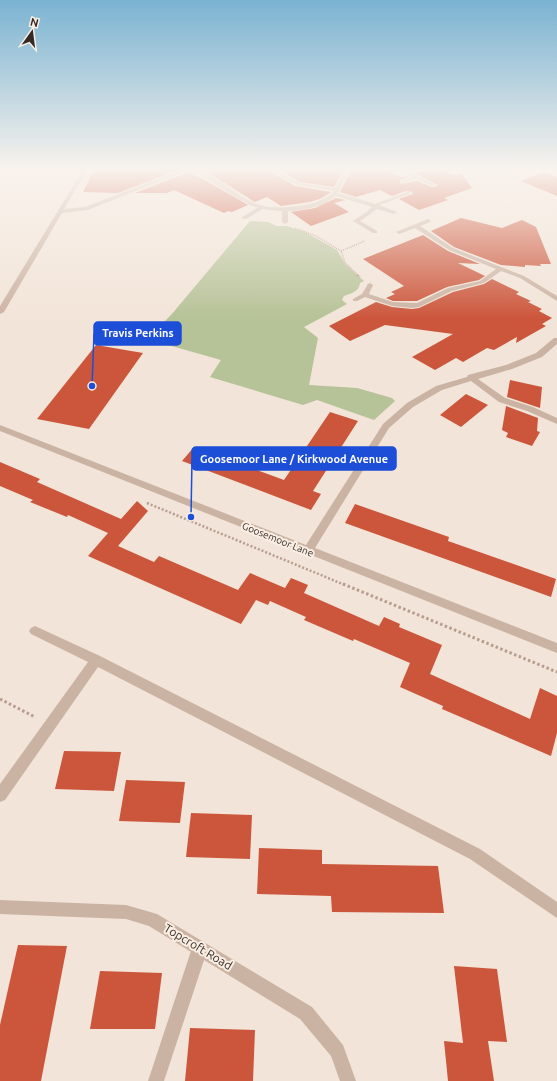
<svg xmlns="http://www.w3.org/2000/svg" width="557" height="1081" viewBox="0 0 557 1081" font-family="Ubuntu,sans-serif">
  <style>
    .green { fill: #b6c297 }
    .building { fill: #cc563c }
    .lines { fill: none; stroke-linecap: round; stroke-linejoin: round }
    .path-far3 { stroke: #b79d8e; stroke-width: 1.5; stroke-dasharray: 1 1; stroke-linecap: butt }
    .path-far2 { stroke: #b79d8e; stroke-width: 2; stroke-dasharray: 1.5 1.5; stroke-linecap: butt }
    .path-far1 { stroke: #b79d8e; stroke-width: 2.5; stroke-dasharray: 2 2; stroke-linecap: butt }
    .path { stroke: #b79d8e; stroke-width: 3; stroke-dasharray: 2.5 2.5; stroke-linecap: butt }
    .service { fill: #cbb3a3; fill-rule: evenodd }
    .minor { fill: #cbb3a3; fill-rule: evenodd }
    .labels { text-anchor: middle; stroke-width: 4; stroke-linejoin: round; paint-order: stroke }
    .street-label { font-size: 10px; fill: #362a26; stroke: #faefe4 }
    .near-street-label { font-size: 12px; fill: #362a26; stroke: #faefe4 }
    .leader { fill: none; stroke: #1d4ed8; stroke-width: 1.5 }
    .callout-dot { fill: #1d4ed8; stroke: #faefe4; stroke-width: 1.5 }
    .callout { fill: #1d4ed8; stroke: #1d4ed8; stroke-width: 1.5 }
    .callout-label { font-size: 11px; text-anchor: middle; font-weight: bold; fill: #fff }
  </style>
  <rect width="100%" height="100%" fill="#f2e4d8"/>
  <!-- green -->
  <path class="green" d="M250 221 269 222 276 226H287L305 232 337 250 345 264 364 281 360 283C359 292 351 293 344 296L342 300 347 304 304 327 318 338 309 385 357 388 392 398 395 401 374 420 317 400 303 405 210 377 221 360 147 339 171 315Z"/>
  <!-- building -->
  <path class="building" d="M95 168 150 169 183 168 118 193 83 192Z
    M195 168H345L334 187 300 182 279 169H273V173L295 186 331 192 322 198 310 202 281 206 267 197 255 202 253 201 212 175Z
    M352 168H383L401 177 407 176 408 177 400 180V184L417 181 432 187 437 186 438 185 415 173 431 168H438L454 175 462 174 472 188 444 198 448 200 419 210 399 199 413 194 412 192 406 191 392 196 380 190 356 197 340 192Z
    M189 172 203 179 248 205 232 212 228 211 224 213 174 190 167 193H135Z
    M544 172 557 177V196L521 181Z
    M336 198 345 200 334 203 349 212 311 226 291 212 315 208Z
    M461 218 502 228 522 220 536 227 551 264H540L541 266 525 265V267L501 265 454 247 431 231Z
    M423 235 448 251 480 264 458 263 485 276 479 280 447 287 417 301H393L386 298 395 294 391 292 404 286 363 259Z
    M492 279 519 292 516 294 531 301 528 302 542 309 539 311 552 318 542 324 546 326 516 343 517 337 494 350 487 348 463 362 456 358 435 370 412 357 453 334 385 325 350 341 329 326 376 302 392 307 412 309 419 308 453 292 484 284Z
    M96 345 143 353 89 429 37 419Z
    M510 380 542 387 540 408 507 397Z
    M466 394 488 405 461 427 440 415Z
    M506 406 538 418 537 431 540 432 532 446 506 437 508 433 502 430Z
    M330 412 358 421 313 491 321 494 311 510 182 461 194 447 284 480Z
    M0 462 40 479 37 482 121 519 137 501 148 511 118 546 154 562 159 556 238 590 250 573 285 588 291 578 308 585 304 593 379 626 384 617 400 624 399 627 442 645 430 674 530 719 540 688 557 696V733L551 756 442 709 443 706 400 687 410 663 354 639 353 641 304 620 306 617 270 601 268 605 256 600 241 624 88 556 108 533 68 515 67 517 30 502 33 500 0 486Z
    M355 504 449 537 448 541 556 579 551 597 345 523Z
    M64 751 121 752 114 791 55 789Z
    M126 780 185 782 180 823 119 821Z
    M191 813 252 815 250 859 186 857Z
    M259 848 322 850V864L438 866 444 913 332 912 331 896 257 894Z
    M18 945 67 946 41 1081H0V1025Z
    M454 966 497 969 507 1042 488 1041 494 1081H448L444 1041 463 1043Z
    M100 971 162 973 155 1029H90Z
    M190 1028 255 1030 253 1081H185Z"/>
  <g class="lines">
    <!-- path-far3 -->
    <path class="path-far3" d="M295 228 316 236 341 251
      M359 276 345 263 341 251 365 241"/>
    <!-- path-far2 -->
    <path class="path-far2" d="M357 275 360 277"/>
    <!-- path-far1 -->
    <path class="path-far1" d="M147 503 345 585"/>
    <!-- path -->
    <path class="path" d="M343 584 557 672
      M0 699 35 717"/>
    <!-- service -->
    <path class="service" d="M274 170H278L299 183 341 189 338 191 296 185 274 172Z
      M407 192 412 193 377 206 372 205Z
      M262 205 265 207 264 208 246 219 241 218Z
      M285 207 288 209V222L285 224 282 222V209Z
      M365 213 370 214 360 221 377 231V233H373L353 221Z
      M35 626 100 656 480 849 557 902V918L470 859 98 667 5 800 0 802V784L88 662 31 634 29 631 31 628Z
      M200 940 205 943 208 948 164 1081H148L192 948 195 943Z"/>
    <!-- minor -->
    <path class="minor" d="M84 168H89L64 209 85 207 186 168C208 168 232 192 252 202 266 209 281 208 297 206 309 205 321 202 331 194 334 192 343 173 347 168H351L338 193 379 205 397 212 394 214 377 209 369 215H365V213L372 207 336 196C332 199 327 202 323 204 302 213 268 214 248 204 227 194 210 179 189 170L88 210 62 213 4 312 0 314V306Z
      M396 168H401L437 185 432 186 417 179 401 183V181L412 177Z
      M428 219 431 221 430 222 420 226 453 248 524 276 557 296V301L520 278 501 271 484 283 452 291 419 307 412 308 392 306 365 297 357 301H353V299L362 294 368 284 370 283 373 285 369 294 393 302 417 303 448 288 480 281 496 269 449 250 415 228 399 234 396 232Z
      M554 338H557V344L542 357 512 369 478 379 505 398 533 407 557 418V424L527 411 499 402 471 381 442 390 413 407 389 428 315 548 557 643V653L0 431V425L306 545 383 424 407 403 436 386 467 377 468 375 506 365 536 353Z
      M0 900 126 905 157 914 312 1007 343 1045 356 1081H340L331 1056 300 1019 149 926 126 919 0 914Z"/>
  </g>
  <!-- sky -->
  <linearGradient id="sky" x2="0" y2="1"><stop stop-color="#7ab3d2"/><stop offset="0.53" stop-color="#f9f3ed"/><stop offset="1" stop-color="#f9f3ed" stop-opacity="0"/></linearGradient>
  <rect width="557" height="319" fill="url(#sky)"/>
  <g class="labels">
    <!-- street labels -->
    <g class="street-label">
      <text transform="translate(278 539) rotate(22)" y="4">Goosemoor Lane</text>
    </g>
    <!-- near-street labels -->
    <g class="near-street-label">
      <text transform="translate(198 947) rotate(31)" y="4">Topcroft Road</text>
    </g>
  </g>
  <!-- callouts -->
  <path class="leader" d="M92 386L94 334M191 517L192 459"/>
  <g class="callout-dot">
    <circle cx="92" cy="386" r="4"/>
    <circle cx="191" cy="517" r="4"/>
  </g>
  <g class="callout">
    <rect x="94" y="322" width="87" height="23" rx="4"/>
    <rect x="192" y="447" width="204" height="23" rx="4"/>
  </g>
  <g class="callout-label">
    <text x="138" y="337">Travis Perkins</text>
    <text x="294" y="463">Goosemoor Lane / Kirkwood Avenue</text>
  </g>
  <!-- north arrow -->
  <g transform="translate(32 32) rotate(14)" stroke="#faefe4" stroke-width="3" paint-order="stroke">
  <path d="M0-3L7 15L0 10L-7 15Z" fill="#362a26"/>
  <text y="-6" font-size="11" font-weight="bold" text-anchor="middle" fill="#362a26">N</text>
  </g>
</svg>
